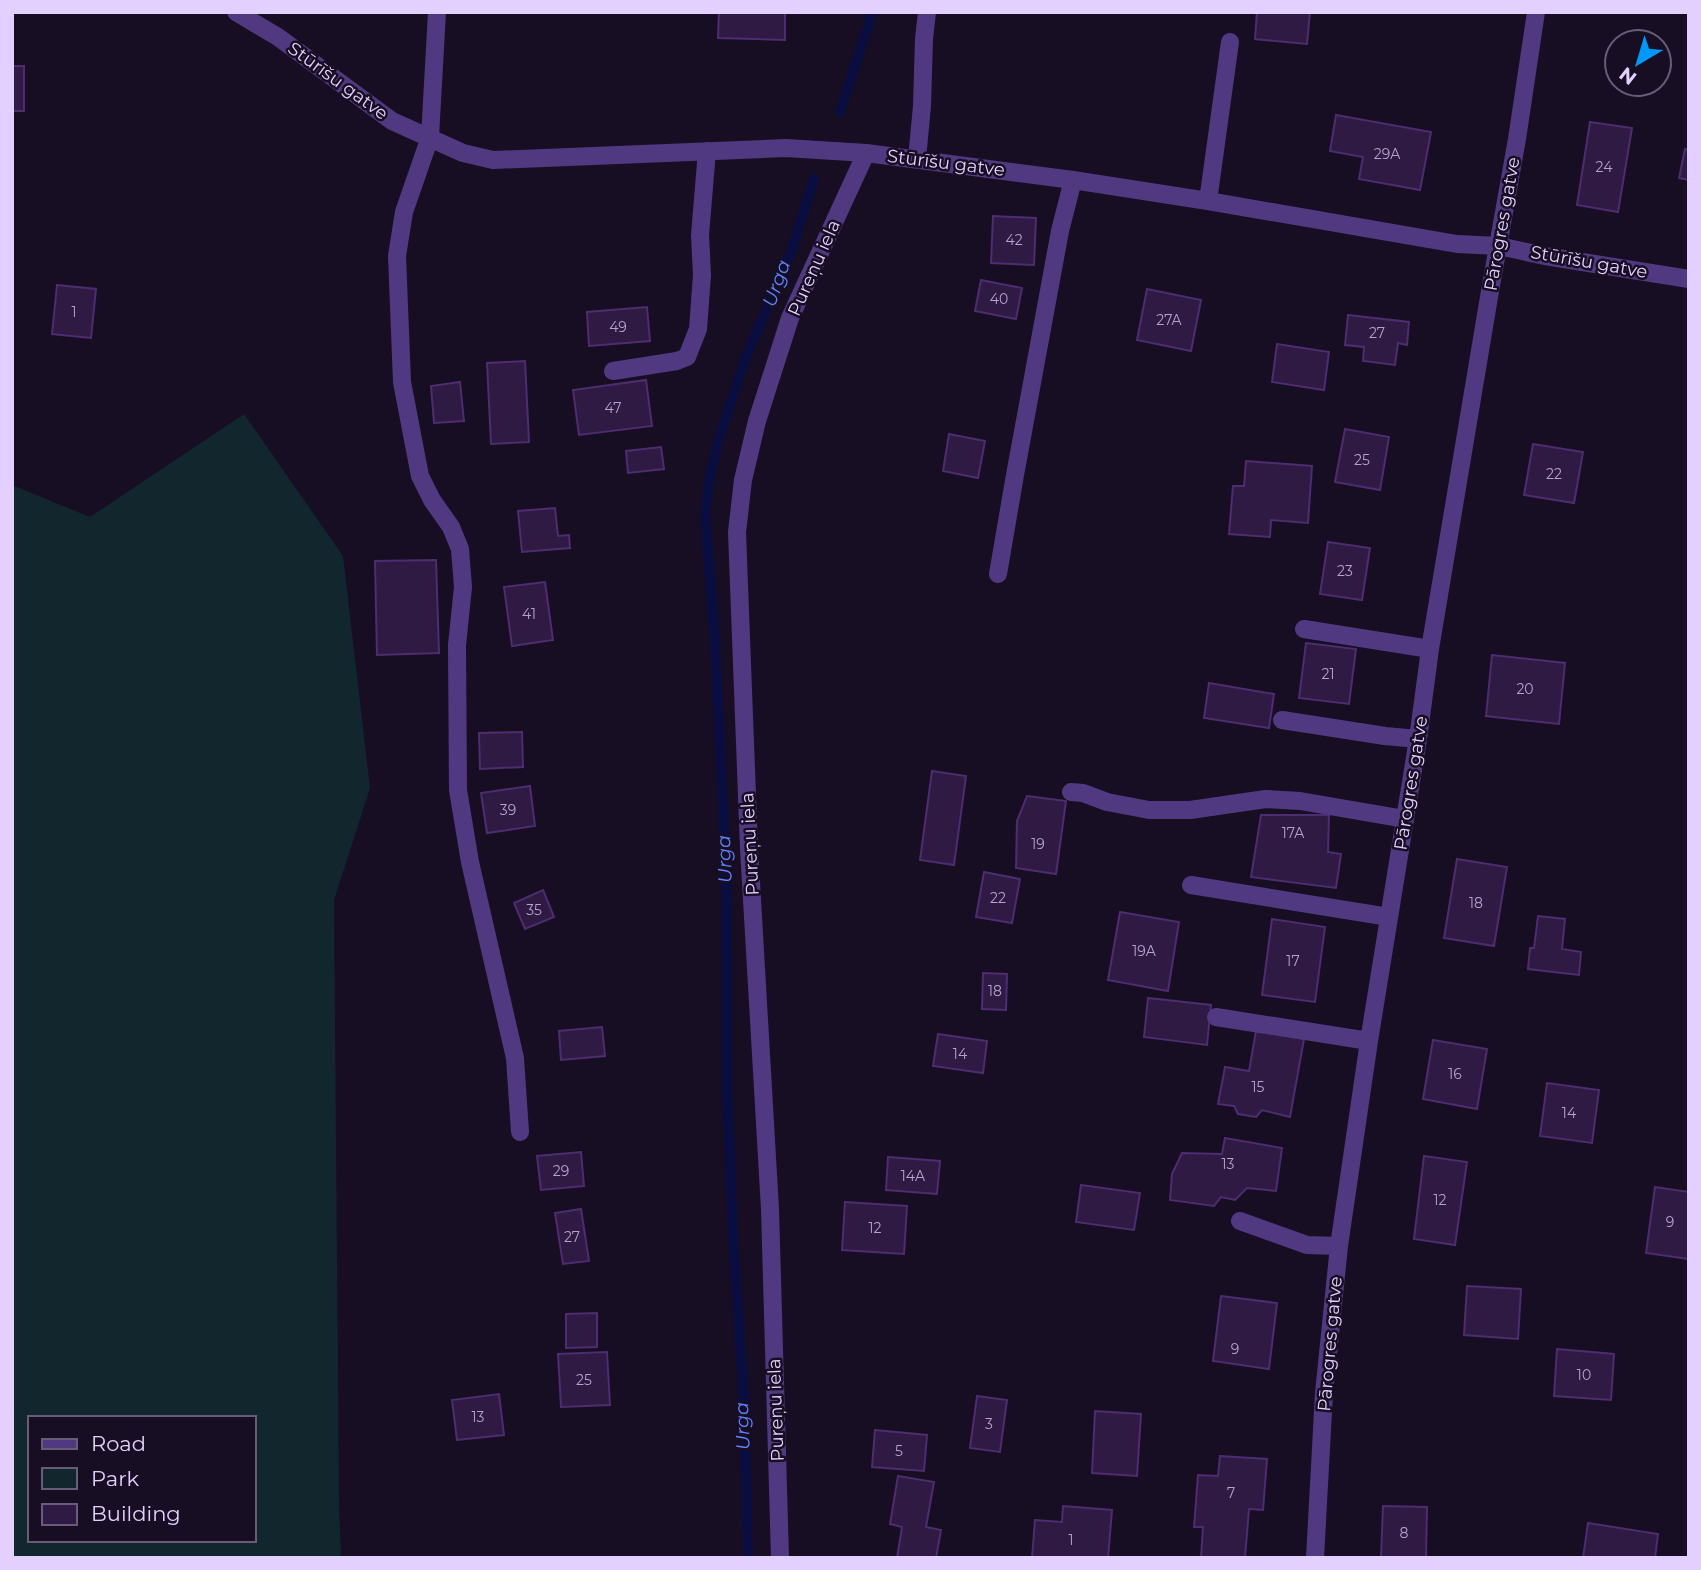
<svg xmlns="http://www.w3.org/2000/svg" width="1701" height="1570" viewBox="0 0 1701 1570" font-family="Montserrat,sans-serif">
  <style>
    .green { fill: #11262d; fill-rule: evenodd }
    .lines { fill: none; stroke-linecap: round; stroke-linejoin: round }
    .stream { stroke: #090d40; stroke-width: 10 }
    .building { fill: #2f1a44; stroke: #4d2c70; stroke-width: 2 }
    .minor { stroke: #513982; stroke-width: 18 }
    .labels { text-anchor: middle; stroke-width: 5; stroke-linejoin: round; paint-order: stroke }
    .number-label { font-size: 14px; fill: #b6a2d0 }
    .street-label { font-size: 18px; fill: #e3d0ff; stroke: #180e23 }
    .water-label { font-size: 19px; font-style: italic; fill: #5e85ff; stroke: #180e23 }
  </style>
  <rect width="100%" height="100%" fill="#180e23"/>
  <!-- green -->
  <path class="green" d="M244 414 343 556 370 788 334 900 339 1503 341 1558H12V485L90 517ZM30 1418H254V1540H30Z"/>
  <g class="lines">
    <!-- stream -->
    <path class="stream" d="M840 112 869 23 871 12
      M748 1558 744 1403 733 1237 727 1085 726 874 715 641 705 516 709 482 718 441 745 359 790 255 814 179"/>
  </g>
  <!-- building -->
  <path class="building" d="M719 12H785V40L718 38Z
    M1257 12H1310L1307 44 1255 39Z
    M12 66H24V111H12Z
    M1336 115 1431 132 1420 190 1359 179 1363 157 1330 151Z
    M1590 122 1632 128 1618 212 1577 205Z
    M1685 149 1689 150V180L1679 178Z
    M993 216 1036 218 1034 265 991 263Z
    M981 280 1022 288 1016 319 975 311Z
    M57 285 96 289 91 338 52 334Z
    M1147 289 1201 300 1191 351 1137 340Z
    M647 307 650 341 589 346 587 312Z
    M1348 315 1409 322 1407 345 1398 343 1395 365 1363 361 1364 347 1345 345Z
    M1277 344 1329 352 1324 390 1272 382Z
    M525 361 529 442 491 444 487 363Z
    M646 380 652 426 579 435 573 390Z
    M460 382 464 421 434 423 431 386Z
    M1345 429 1389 437 1380 490 1335 482Z
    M949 434 985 441 978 478 943 471Z
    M1533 444 1583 452 1574 503 1524 495Z
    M661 447 664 469 628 473 626 451Z
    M1246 461 1312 466 1308 523 1271 520 1270 537 1229 534 1233 486H1244Z
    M555 508 558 536 569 535 570 548 522 552 518 511Z
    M1328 542 1370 548 1362 600 1320 594Z
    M436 560 439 653 377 655 375 561Z
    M545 582 553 640 512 646 504 587Z
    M1306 643 1356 649 1349 704 1299 698Z
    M1492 655 1565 663 1559 724 1486 716Z
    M1209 683 1274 694 1269 728 1204 718Z
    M522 732 523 767 480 769 479 733Z
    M932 771 966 776 954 865 920 860Z
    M530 786 535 826 487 833 481 793Z
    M1027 796 1066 801 1056 874 1016 868 1017 821Z
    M1261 815H1329L1328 852 1341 854 1336 888 1251 877Z
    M1457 859 1507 867 1494 946 1444 938Z
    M984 872 1020 879 1012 923 976 917Z
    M543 890 554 917 525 929 514 903Z
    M1120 912 1179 922 1168 991 1108 980Z
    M1538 916 1565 919 1562 949 1581 952 1579 975 1528 969 1530 948H1534Z
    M1272 919 1325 927 1315 1002 1262 995Z
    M983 973 1007 974 1006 1010 982 1009Z
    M1148 998 1211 1005 1207 1045 1144 1037Z
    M602 1027 605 1056 561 1060 559 1031Z
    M1256 1031 1304 1039 1290 1117 1262 1110 1256 1117 1238 1114 1234 1106 1218 1104 1225 1067 1249 1071Z
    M938 1034 987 1041 983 1073 933 1066Z
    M1433 1040 1487 1049 1477 1109 1423 1099Z
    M1547 1083 1599 1090 1592 1143 1540 1136Z
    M1225 1138 1282 1148 1276 1191 1247 1188 1235 1200 1221 1197 1214 1206 1170 1200 1172 1174 1182 1153 1222 1154Z
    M581 1152 584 1186 541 1190 537 1156Z
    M1424 1156 1467 1162 1455 1245 1414 1239Z
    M888 1157 940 1161 937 1194 886 1190Z
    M1081 1185 1140 1193 1134 1230 1076 1222Z
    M1655 1187 1689 1192V1259L1646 1253Z
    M845 1202 907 1206 904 1254 842 1250Z
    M581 1209 589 1261 563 1264 555 1213Z
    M1467 1286 1521 1289 1518 1339 1464 1335Z
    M1221 1296 1277 1303 1269 1369 1213 1361Z
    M597 1313V1347L566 1348V1314Z
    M1557 1349 1614 1354 1611 1400 1554 1396Z
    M607 1352 610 1405 561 1407 558 1354Z
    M499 1394 504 1435 457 1440 452 1400Z
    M977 1396 1007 1400 1000 1452 970 1448Z
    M1095 1411 1141 1414 1137 1476 1092 1473Z
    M875 1430 927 1435 924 1471 872 1467Z
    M1220 1456 1267 1459 1263 1510 1249 1509 1245 1558H1201L1203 1527H1194L1198 1475 1218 1476Z
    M898 1476 934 1482 926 1527 941 1530 936 1558H897L902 1527 890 1524Z
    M1063 1506 1112 1510 1108 1558H1032L1035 1520 1062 1522Z
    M1383 1506 1427 1507 1426 1558H1381Z
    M1588 1523 1658 1534 1655 1558H1583Z"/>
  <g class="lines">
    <!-- minor -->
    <path class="minor" d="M236 12 278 37 392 121 463 153 493 160 786 148 866 153 1073 180 1208 201 1457 244 1499 246 1545 256 1689 279
      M437 12 430 137 404 212 397 256 402 382 420 476 432 500 451 527 460 549 463 587 457 645 458 790 470 862 515 1058 520 1132
      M917 159 922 106 924 39 927 12
      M1208 201 1230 42
      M613 371 677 361 687 357 698 329 702 275 700 235 707 151
      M998 574 1015 475 1060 231 1073 180
      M1304 629 1430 649
      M1282 720 1385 736 1418 739
      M1071 792 1083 793 1107 802 1149 810H1190L1266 799 1300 801 1405 819
      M1191 885 1389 917
      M1216 1017 1369 1041
      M1240 1221 1307 1245 1339 1246
      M780 1558 770 1209 749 848 737 532 743 480 757 421 790 318 866 153
      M1315 1558 1324 1393 1339 1246 1369 1041 1418 739 1430 649 1490 291 1517 139 1536 12"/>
  </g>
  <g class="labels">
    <!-- number labels -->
    <g class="number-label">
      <text x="1387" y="159">29A</text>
      <text x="1604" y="172">24</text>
      <text x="1014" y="245">42</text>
      <text x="999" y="304">40</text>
      <text x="74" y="317">1</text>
      <text x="1169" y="325">27A</text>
      <text x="618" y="332">49</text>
      <text x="1377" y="338">27</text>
      <text x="613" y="413">47</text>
      <text x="1362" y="465">25</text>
      <text x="1554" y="479">22</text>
      <text x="1345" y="576">23</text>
      <text x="529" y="619">41</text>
      <text x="1328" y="679">21</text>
      <text x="1525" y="694">20</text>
      <text x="508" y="815">39</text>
      <text x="1293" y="838">17A</text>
      <text x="1038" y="849">19</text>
      <text x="998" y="903">22</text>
      <text x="1476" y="908">18</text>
      <text x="534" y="915">35</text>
      <text x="1144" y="956">19A</text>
      <text x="1293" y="966">17</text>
      <text x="995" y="996">18</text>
      <text x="960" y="1059">14</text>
      <text x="1455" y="1079">16</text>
      <text x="1258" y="1092">15</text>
      <text x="1569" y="1118">14</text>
      <text x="1228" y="1169">13</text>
      <text x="561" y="1176">29</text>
      <text x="913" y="1181">14A</text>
      <text x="1440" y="1205">12</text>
      <text x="1670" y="1227">9</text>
      <text x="875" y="1233">12</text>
      <text x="572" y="1242">27</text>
      <text x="1235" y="1354">9</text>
      <text x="1584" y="1380">10</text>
      <text x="584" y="1385">25</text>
      <text x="478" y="1422">13</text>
      <text x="989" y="1429">3</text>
      <text x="899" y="1456">5</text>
      <text x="1231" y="1498">7</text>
      <text x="1404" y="1538">8</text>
      <text x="1071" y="1545">1</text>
    </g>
    <!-- street labels -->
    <g class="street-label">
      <text transform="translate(338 81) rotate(36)" y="6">Stūrīšu gatve</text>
      <text transform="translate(946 163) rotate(7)" y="6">Stūrīšu gatve</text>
      <text transform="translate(1502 224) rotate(-80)" y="6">Pārogres gatve</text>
      <text transform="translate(1589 262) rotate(10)" y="6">Stūrīšu gatve</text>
      <text transform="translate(814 268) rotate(-66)" y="6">Pureņu iela</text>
      <text transform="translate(1411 783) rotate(-81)" y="6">Pārogres gatve</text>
      <text transform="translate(750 844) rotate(-93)" y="6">Pureņu iela</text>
      <text transform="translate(1330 1344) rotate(-85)" y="6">Pārogres gatve</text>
      <text transform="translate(776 1410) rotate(-92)" y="6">Pureņu iela</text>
    </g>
    <!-- water labels -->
    <g class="water-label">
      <text transform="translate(776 283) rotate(-70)" y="7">Urga</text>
      <text transform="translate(724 859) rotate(-92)" y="7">Urga</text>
      <text transform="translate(742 1426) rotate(-92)" y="7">Urga</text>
    </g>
  </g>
  <!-- border -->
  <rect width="1701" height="1570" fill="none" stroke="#e3d0ff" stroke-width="28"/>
  <!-- legend -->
  <rect x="28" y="1416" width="228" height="126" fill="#180e23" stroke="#695c7b" stroke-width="2"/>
  <rect x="42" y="1439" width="35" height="10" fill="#513982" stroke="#695c7b" stroke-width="2"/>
  <text x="91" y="1451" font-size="21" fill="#e3d0ff">Road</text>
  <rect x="42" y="1468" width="35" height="21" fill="#11262d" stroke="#695c7b" stroke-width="2"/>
  <text x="91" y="1486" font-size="21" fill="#e3d0ff">Park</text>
  <rect x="42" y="1504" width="35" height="21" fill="#2f1a44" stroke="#695c7b" stroke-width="2"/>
  <text x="91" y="1521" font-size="21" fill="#e3d0ff">Building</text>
  <!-- north arrow -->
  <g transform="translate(1638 63) rotate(218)"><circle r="33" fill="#180e23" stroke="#695c7b" stroke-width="2"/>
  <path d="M0-5L12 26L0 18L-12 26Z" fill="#0098fb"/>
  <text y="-10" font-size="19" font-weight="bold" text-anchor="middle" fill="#e3d0ff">N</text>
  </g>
</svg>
